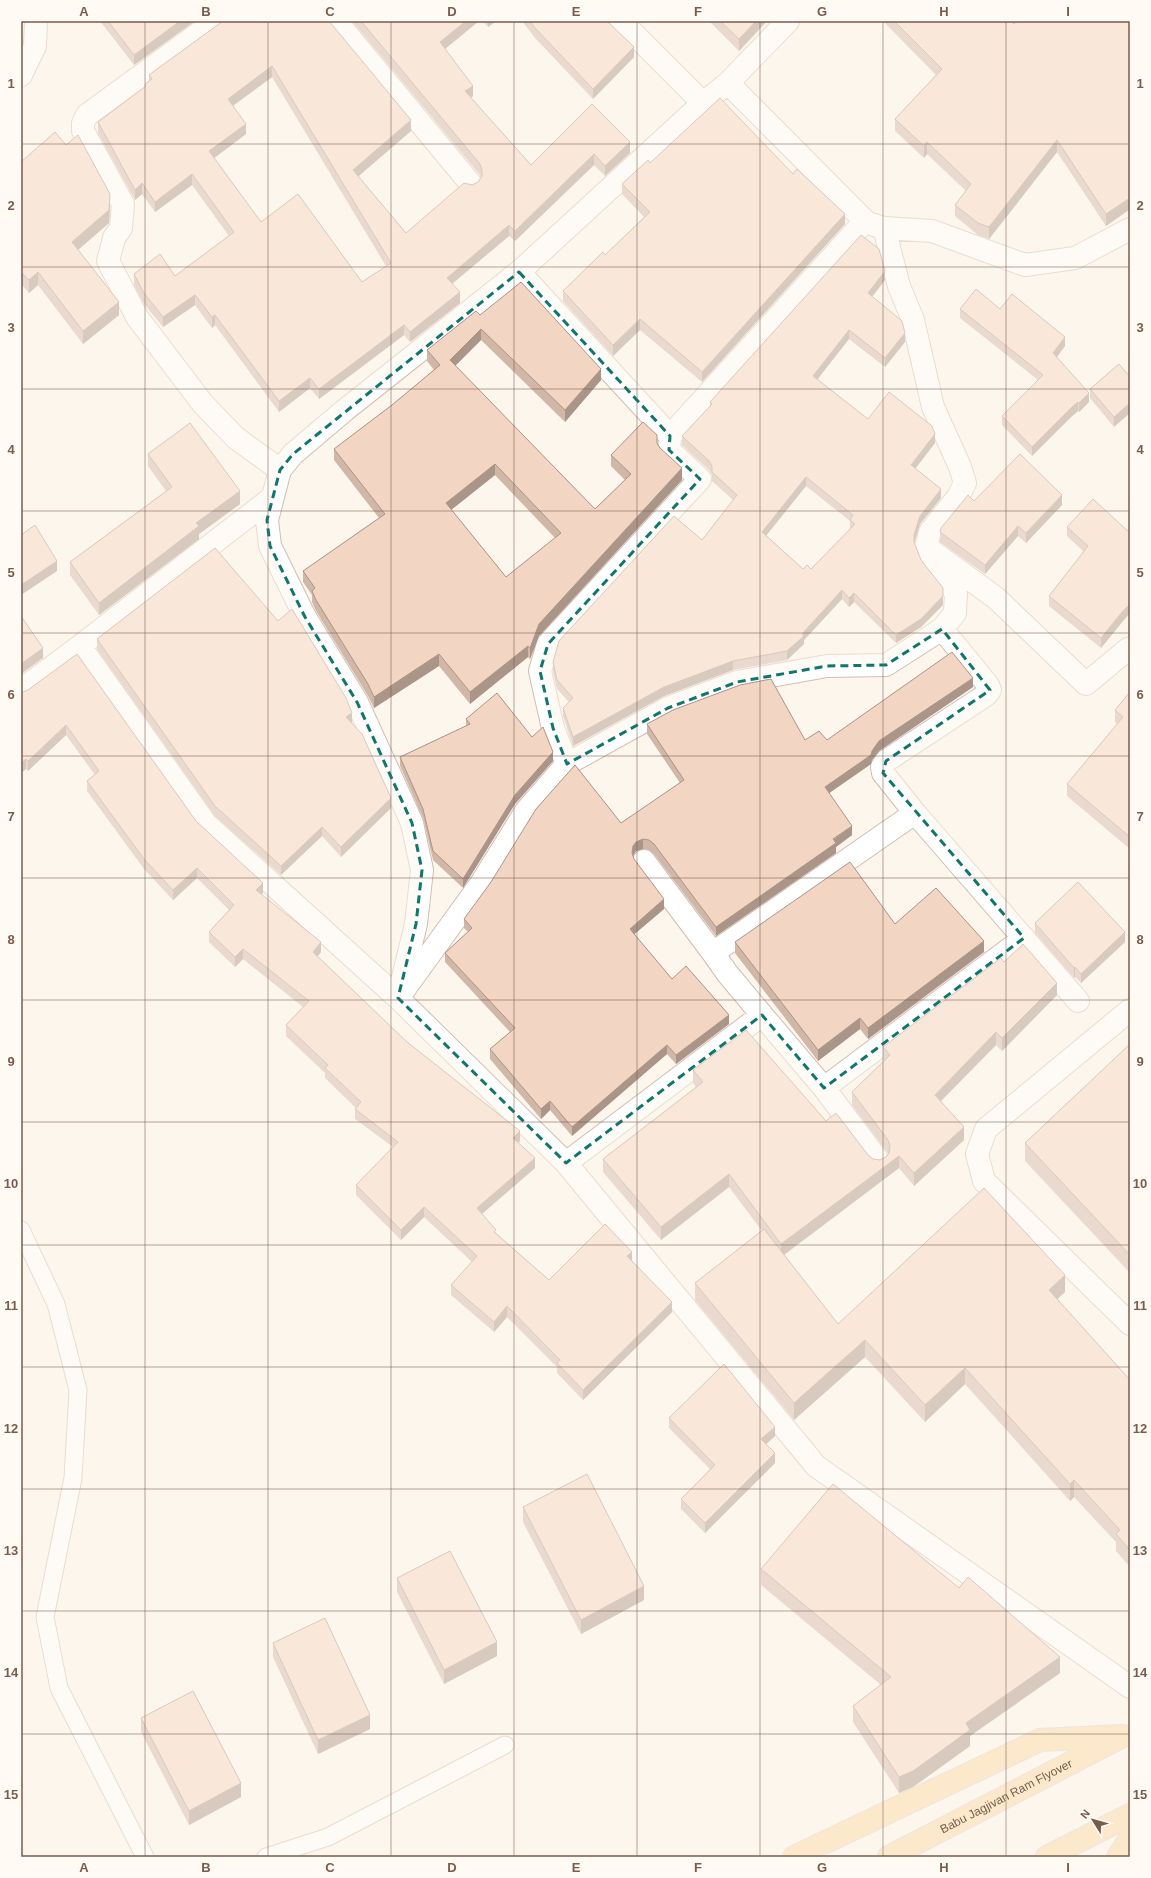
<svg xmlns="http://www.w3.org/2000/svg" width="1151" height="1878" viewBox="0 0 1151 1878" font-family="Helvetica,sans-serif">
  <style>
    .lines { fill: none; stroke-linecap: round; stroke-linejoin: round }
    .lane-casing { stroke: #d1beb0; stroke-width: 19 }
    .street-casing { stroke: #d1beb0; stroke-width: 24 }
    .primary-casing { stroke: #dad1cd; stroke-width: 24 }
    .lane { stroke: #fff; stroke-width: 17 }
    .street { stroke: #fff; stroke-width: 22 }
    .primary { stroke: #fbd9a5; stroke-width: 22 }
    .wall { fill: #d1b7a8; fill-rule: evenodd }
    .shaded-wall { fill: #aa9588 }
    .building { fill: #f3d5c3; stroke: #aa9588; fill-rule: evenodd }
    .marked { fill: none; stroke: #0f766e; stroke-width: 3; stroke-dasharray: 8 5; stroke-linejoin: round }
    .grid { fill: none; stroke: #7a5c4d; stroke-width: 1; stroke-opacity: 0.55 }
    .labels { text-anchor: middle; stroke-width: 3.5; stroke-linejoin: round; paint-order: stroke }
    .street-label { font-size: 12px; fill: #7a5c4d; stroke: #fffaf3 }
    .neatline { fill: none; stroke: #7a5c4d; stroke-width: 1.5 }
    .grid-label { font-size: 13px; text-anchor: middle; font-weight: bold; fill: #7a5c4d }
  </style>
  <rect width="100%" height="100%" fill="#fdf6ec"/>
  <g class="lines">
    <defs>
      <path id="lane" d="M21 1230 56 1304 78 1390 73 1478 45 1617 59 1688 145 1857
        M266 1857 328 1837 505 1745"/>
      <path id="street" d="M216 21 87 115 83 123V131L123 204 121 228 114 238 108 261 137 317 203 404 236 438 280 470
        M336 21 470 183
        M621 21 703 103
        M21 75 35 46 36 21
        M728 83 865 221 670 436 669 450 700 479 548 644 540 671 553 728 567 764 668 708 737 682 827 666 886 665 942 629 955 613 956 593 931 561 926 547 930 532 958 497 965 483 960 467 933 407 913 320 899 286 884 228
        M871 224 884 228 932 231 1025 265 1075 258 1130 229
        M519 272 670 436
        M933 552 996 598 1086 684 1128 649 1130 650
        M80 646 206 824 398 998 416 924 422 870 412 823 357 702 305 617 270 546 267 520 280 470 293 454 345 410 519 272 703 103 728 83 788 21
        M21 690 80 646 273 497
        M567 764 526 811 480 885 398 998 566 1163 816 1466 1130 1687
        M915 813 1078 1001
        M644 861 713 953
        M1130 1010 986 1129 977 1154 984 1181 1130 1324
        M762 1015 727 973 713 953 915 813 883 773 882 767 886 761 986 695 990 690 988 685 942 629
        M824 1088 1024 938
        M566 1163 762 1015 824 1088 878 1160"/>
      <g id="primary">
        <path d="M794 1857 1040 1740 1123 1736"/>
        <path id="s1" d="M889 1857 1117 1739"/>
        <path d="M1047 1857 1130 1815"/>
        <path d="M1118 1857 1130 1839"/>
      </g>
    </defs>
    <!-- lane casing -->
    <use href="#lane" class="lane-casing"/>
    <!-- street casing -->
    <use href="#street" class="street-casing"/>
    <!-- primary casing -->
    <use href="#primary" class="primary-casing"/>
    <!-- lane -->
    <use href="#lane" class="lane"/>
    <!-- street -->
    <use href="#street" class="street"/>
    <!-- primary -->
    <use href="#primary" class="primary"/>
  </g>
  <!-- wall -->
  <path class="wall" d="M100 21H195L134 65Z
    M223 21 411 131 358 176 406 233 472 185 478 182 481 178 480 175 352 21H479L445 49 473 96 471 98 531 165 592 104 630 153 605 176 594 165 515 241 509 236 452 284 460 303 410 342 404 335 319 399 310 388 279 412 215 325 212 328 195 305 163 327 144 304 134 285V274L175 276 229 236 192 185 155 212 142 194 135 200 98 133V122L145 87V84L149 81V75ZM272 77 386 266 362 282 261 222 214 158 246 134 233 106Z
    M483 21H496L488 27Z
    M522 21H607L634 57 593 99 535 38Z
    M709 21H767L739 51Z
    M883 21H1011L1014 24 1130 21V209L1106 226 1057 152 989 239 978 235 955 216V205L966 191 927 154 924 158 895 131V119L936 75Z
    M21 162 110 207 109 223 78 250 119 315 83 344 38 285 29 293 23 286 21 288Z
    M650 163 793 174 845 224 702 382 640 330 613 356 563 301V291L605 255 644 217 622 194V184Z
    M885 280 872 297 905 342 885 367 849 339 817 379 868 419 935 443 915 469 941 498 920 524 914 542 921 560 943 597V605L921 627 896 643 854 602 849 607 842 599 804 640V644L787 660 733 670 664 696 573 746 563 716V708L569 702 557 689 553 671V662L702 540 733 500 712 481V475L709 470 682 445V436L710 406V402ZM806 486 850 521V529L811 569H803L766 535Z
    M960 309H1000L1065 346 1057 357 1089 402 1079 412 1078 411 1071 417 1032 456 1002 425V416L1038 380 960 318Z
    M480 315 601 380 565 422 481 340 455 366 595 509 625 480 611 466V455L657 443 682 480 539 636 530 659 528 657 470 704 439 666 374 708 368 696 316 611 312 602V595L303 582V571L379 518 334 460V449L392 405 434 370 427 361V350ZM495 475 555 538 506 577 451 510Z
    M1119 364 1114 427 1090 398V389Z
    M148 454 240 504 199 534V539L99 615 70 575V562L166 491 148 466Z
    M974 501 1062 505 1026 543 1018 536 985 574 940 542V532Z
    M1067 527 1130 533 1123 621 1101 648 1049 606V596L1084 552 1067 536Z
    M97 639 352 722 351 723 391 808 341 857 322 836 281 875 215 816 97 649Z
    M973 687 879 751 872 760 871 764 829 793 852 835 836 847V853L716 936 654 854 649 850 643 849 636 851 633 856 634 859 664 909 634 934 672 979 729 1024 676 1064 667 1054 572 1136 550 1110 541 1119 490 1059V1049L510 1032 445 962V953L468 932 464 928V919L621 823 680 783 647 734V724L805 740H827Z
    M21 692 196 821 263 893 261 895 321 952 317 956 407 1042 520 1141 518 1143 535 1168 482 1214 496 1233 549 1280 632 1261 672 1312 583 1400 557 1373V1367L507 1317 494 1332 451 1295V1285L472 1262 424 1217 401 1240 356 1195V1185L393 1147 355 1119V1109L356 1108 325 1078V1073L286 1036V1025L303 1007 243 959 235 967 209 942V932L229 910 197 878 173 900 144 869 87 791V781L95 775 66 735 28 771 26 769 21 773Z
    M1130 692V849L1067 796V784L1117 724 1115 722V710Z
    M466 719 553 761 515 804 463 888 433 860 423 818 400 766V757L466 726Z
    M1035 923 1125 942 1081 983 1075 977 1074 978 1035 933Z
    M895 924 984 952 868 1039 860 1029 818 1061 735 953V942Z
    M1004 962 1057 995 1002 1051 996 1045 941 1101 964 1140 914 1186 899 1168 784 1255 838 1324 1065 1292 1057 1299 1130 1380V1567L1116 1551V1542L1074 1497 1070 1501 965 1384 925 1422 865 1357 794 1420 695 1300V1283L762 1231 729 1187 661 1240 603 1172V1159L696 1087 693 1083V1070L826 1121 873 1159 880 1160 886 1157 888 1154V1153L852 1105V1092L884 1061 883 1059V1047Z
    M1130 1044V1273L1025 1161V1143Z
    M669 1418 775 1436 766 1444 775 1463 705 1533 681 1509V1499L710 1469 669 1428Z
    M523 1507 644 1600 581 1634 523 1522Z
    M761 1569 1060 1673 970 1736V1746L913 1787 899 1793 853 1722V1706L881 1685 761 1585Z
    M397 1578 497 1656 444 1684 397 1592Z
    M273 1643 370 1729 318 1754 273 1657Z
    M141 1718 241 1797 189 1825 141 1732Z"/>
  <!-- shaded-wall -->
  <path class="shaded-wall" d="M180 21H195L134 65V55Z
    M466 21H479L440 53V42Z
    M488 21H496L488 27Z
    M756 21H767L739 51V39Z
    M634 47V57L593 99V89Z
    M272 66V77L228 109V99Z
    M473 86V96L465 102V91Z
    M411 120V131L353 181V170Z
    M246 124V134L209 162V151Z
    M1057 140V152L989 239V227Z
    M630 142V153L605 176V166Z
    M927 142V154L924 158V146Z
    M594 154V165L515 241V231Z
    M192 174V185L155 212V202Z
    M142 183V194L135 200V190Z
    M110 194V207L109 223 72 255V242Z
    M1130 198V209L1106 226V214Z
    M845 214V224L702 382V372Z
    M509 225V236L447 288V278Z
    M885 271V280L868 302V293Z
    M38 272V285L29 293V280Z
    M23 274V286L21 288V276Z
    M460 292V303L410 342V332Z
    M195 295V305L163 327V317Z
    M119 302V315L83 344V331Z
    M215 315V325L212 328V317Z
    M640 319V330L613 356V345Z
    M404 325V335L319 399V389Z
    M481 329V340L450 371V360Z
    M849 330V339L813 385V376Z
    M905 333V342L885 367V358Z
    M1065 337V346L1053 362V353Z
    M601 369V380L565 422V410Z
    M310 378V388L279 412V401Z
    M1089 393V402L1079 412V403Z
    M1078 402V411L1071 417 1032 456V447L1071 408Z
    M1130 403V413L1114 427V417Z
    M935 434V443L911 474V465Z
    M495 464V475L446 514V503Z
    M682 468V480L539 636 530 659V648L539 624Z
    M806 477V486L762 541V532Z
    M941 489V498L920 524 914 544V535L920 516Z
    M240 491V504L199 534V539L99 615V603L196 523Z
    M1062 495V505L1026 543V533Z
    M1018 526V536L985 574V565Z
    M57 561V571L21 595V585Z
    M943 588V605L921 627 896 643V635Z
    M842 590V599L804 640V644L787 660V651L802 634Z
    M854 593V602L849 607V598Z
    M1130 604V613L1123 621 1101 648V638L1123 611Z
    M528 646V657L470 704V692Z
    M43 648V658L21 674V664Z
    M439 654V666L374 708V697Z
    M733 661V670L664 696 573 746V737L664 687Z
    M973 678V687L879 751 872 760 871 764 825 796V787L872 751 879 741Z
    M352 713V722L346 727V717Z
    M66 725V735L28 771V761Z
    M553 752V761L515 804 463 888V879L515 795Z
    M26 759V769L21 773V763Z
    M391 798V808L341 857V847Z
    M852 826V835L836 847V853L716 936V927Z
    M322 827V836L281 875V866Z
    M643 839V849L636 851 633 856 632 853 633 846 636 842Z
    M197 868V878L173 900V890Z
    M263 883V893L256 900V890Z
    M664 899V909L630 938V929Z
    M1125 932V942L1081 983V974Z
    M984 941V952L868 1039V1028Z
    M321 942V952L313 962V952Z
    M243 949V959L235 967V957Z
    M1075 967V977L1074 978V968Z
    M1057 983V995L1002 1051V1038Z
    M729 1015V1024L676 1064V1055Z
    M860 1018V1029L818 1061V1050Z
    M996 1032V1045L935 1107V1095Z
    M667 1045V1054L572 1136V1127Z
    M550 1101V1110L541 1119V1109Z
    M964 1127V1140L914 1186V1173Z
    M520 1131V1141L513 1148V1138Z
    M899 1156V1168L781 1257V1244Z
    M535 1158V1168L477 1218V1208Z
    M729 1174V1187L661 1240V1227Z
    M424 1207V1217L401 1240V1230Z
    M632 1252V1263L627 1256Z
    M1065 1275V1292L1049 1307V1290Z
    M672 1302V1312L583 1400V1390Z
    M507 1306V1317L494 1332V1322Z
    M865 1340V1357L794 1420V1403Z
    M965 1368V1384L925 1422V1405Z
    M775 1427V1436L761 1449V1439Z
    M775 1453V1463L705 1533V1523Z
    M1074 1480V1497L1070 1501V1484Z
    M644 1586V1600L581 1634V1620Z
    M497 1642V1656L444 1684V1670Z
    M1060 1657V1673L970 1736V1746L913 1787 899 1793V1777L966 1723Z
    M370 1715V1729L318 1754V1740Z
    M241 1783V1797L189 1825V1811Z"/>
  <!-- building -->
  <path class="building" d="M108 21H180L134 55Z
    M223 21H329L411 120 353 170 406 233 464 183 472 185 478 182 482 176V170L480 164 361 21H466L440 42 473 86 465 91 531 165 592 104 630 142 605 166 594 154 515 231 509 225 447 278 460 292 410 332 404 325 319 389 310 378 279 401 215 315 212 317 195 295 163 317 144 293 134 274 160 254 175 276 234 232 192 174 155 202 142 183 135 190 98 122 146 86 145 84 152 79 149 75ZM272 66 391 263 362 282 298 194 261 222 209 151 246 124 228 99Z
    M530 21H607L634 47 593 89 535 28Z
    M720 21H756L739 39Z
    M894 21H1011L1014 24 1017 21H1130V198L1106 214 1057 140 989 227 978 223 955 205 971 184 927 142 924 146 895 119 942 69Z
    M720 98 793 174 797 169 845 214 702 372 640 319 613 345 563 291 603 252 605 255 650 212 622 184 648 160 650 163Z
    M55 132 66 145 78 135 110 194 109 210 72 242 119 302 83 331 38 272 29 280 23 274 21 276V162Z
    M861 235 879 249 885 271 868 293 902 321 905 333 885 358 849 330 813 376 868 419 889 392 932 426 935 434 911 465 941 489 920 516 914 535V542L921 560 943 588V596L921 619 896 635 854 593 849 598 842 590 802 634 804 636 787 651 733 661 664 687 573 737 563 708 573 698 557 680 553 662 559 641 674 516 702 540 737 495 712 472V466L709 461 682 436 712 404 710 402ZM806 477 853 515 850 520 855 524 811 569 807 565 803 569 762 532Z
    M521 282 601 369 565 410 481 329 450 360 595 509 631 474 611 455 643 422 657 435V443L660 448 682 468 539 624 530 648 528 646 470 692 439 654 374 697 368 684 316 600 312 591 315 588 303 571 385 514 334 449 392 405 440 365 427 350 476 311 480 315ZM495 464 561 533 506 577 446 503Z
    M976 289 1000 309 1012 294 1065 337 1053 353 1089 393 1079 403 1078 402 1071 408 1032 447 1002 416 1043 375 960 309Z
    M1119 364 1130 377V403L1114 417 1090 389Z
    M190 423 240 491 196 523 199 526 99 603 70 562 172 487 148 454Z
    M1020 454 1062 495 1026 533 1018 526 985 565 940 532 941 528 968 495 974 501Z
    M1093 499 1130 533V604L1123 611 1101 638 1049 596 1088 546 1067 527Z
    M35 525 57 561 21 585V535Z
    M215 548 278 621 292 609 346 698 352 713 346 717 362 734 391 798 341 847 322 827 281 866 215 806 97 639Z
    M21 616 43 648 21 664Z
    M952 652 973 678 879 741 872 751 871 755 825 787 852 826 833 839 836 843 716 927 654 844 649 840 643 839 636 842 633 846 632 853 634 859 664 899 630 929 672 979 686 966 729 1015 676 1055 667 1045 572 1127 550 1101 541 1109 490 1049 515 1028 445 953 472 928 464 919 491 882 536 809 575 765 621 823 684 780 647 724 673 710 740 685 771 679 805 740 819 731 827 740Z
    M77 654 196 821 263 883 256 890 321 942 313 952 407 1042 520 1131 513 1138 535 1158 477 1208 496 1230 494 1232 549 1280 605 1224 632 1252 627 1256 672 1302 583 1390 557 1363 560 1360 507 1306 494 1322 451 1285 477 1256 424 1207 401 1230 356 1185 398 1142 355 1109 361 1102 325 1068 328 1065 286 1025 309 1001 243 949 235 957 209 932 234 905 197 868 173 890 144 859 87 781 99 771 66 725 28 761 26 759 21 763V692H23L28 690Z
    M1130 692V837L1067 784 1123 717 1115 710Z
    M497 693 532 737 543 727 553 752 515 795 463 879 433 851 423 809 400 757 470 724 466 719Z
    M850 862 895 924 936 888 984 941 868 1028 860 1018 818 1050 735 942Z
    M1078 882 1125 932 1081 974 1075 967 1074 968 1035 923Z
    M1023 944 1057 983 1002 1038 996 1032 935 1095 964 1127 914 1173 899 1156 781 1244 729 1174 661 1227 603 1159 703 1082 693 1070 746 1030 826 1121 836 1113 868 1155 873 1159 880 1160 886 1157 889 1153 890 1146 888 1140 852 1092 890 1055 883 1047 1001 958 1004 962Z
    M1130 1044V1255L1025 1143Z
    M984 1188 1065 1275 1049 1290 1130 1380V1550L1116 1534 1120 1530 1074 1480 1070 1484 965 1368 925 1405 865 1340 794 1403 695 1283 764 1229 838 1324Z
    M724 1364 775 1427 761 1439 775 1453 705 1523 681 1499 715 1465 669 1418Z
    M587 1474 644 1586 581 1620 523 1507Z
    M833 1484 959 1588 968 1577 1060 1657 966 1723 970 1730 913 1771 899 1777 853 1706 891 1677 761 1569Z
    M450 1551 497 1642 444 1670 397 1578Z
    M325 1618 370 1715 318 1740 273 1643Z
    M193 1691 241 1783 189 1811 141 1718Z"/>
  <!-- marked area -->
  <path d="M0 0H1151V1878H0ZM519 272 670 436 669 450 700 479 548 644 540 671 553 728 567 764 668 708 737 682 827 666 886 665 942 629 990 690 886 761 883 773 1024 938 824 1088 762 1015 566 1163 398 998 416 924 422 870 412 823 357 702 305 617 270 546 267 520 280 470 293 454Z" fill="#fdf6ec" fill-opacity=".55" fill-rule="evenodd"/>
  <path class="marked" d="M519 272 670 436 669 450 700 479 548 644 540 671 553 728 567 764 668 708 737 682 827 666 886 665 942 629 990 690 886 761 883 773 1024 938 824 1088 762 1015 566 1163 398 998 416 924 422 870 412 823 357 702 305 617 270 546 267 520 280 470 293 454Z"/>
  <!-- grid -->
  <path class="grid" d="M145 21V1857M268 21V1857M391 21V1857M514 21V1857M637 21V1857M760 21V1857M883 21V1857M1006 21V1857M21 144H1130M21 267H1130M21 389H1130M21 511H1130M21 633H1130M21 756H1130M21 878H1130M21 1000H1130M21 1122H1130M21 1245H1130M21 1367H1130M21 1489H1130M21 1611H1130M21 1734H1130"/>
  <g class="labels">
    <!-- street labels -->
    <g class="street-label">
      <text dy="4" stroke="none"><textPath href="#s1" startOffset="132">Babu Jagjivan Ram Flyover</textPath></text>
    </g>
  </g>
  <!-- border -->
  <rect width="1151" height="1878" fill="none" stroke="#fffaf3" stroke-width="44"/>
  <!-- north arrow -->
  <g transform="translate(1093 1820) rotate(307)" stroke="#fffaf3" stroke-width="3" paint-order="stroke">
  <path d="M0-3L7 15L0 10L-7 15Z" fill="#7a5c4d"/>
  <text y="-6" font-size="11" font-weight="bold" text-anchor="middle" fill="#7a5c4d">N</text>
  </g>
  <rect x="22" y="22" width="1107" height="1834" class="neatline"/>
  <g class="grid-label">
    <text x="84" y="16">A</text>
    <text x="206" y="16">B</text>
    <text x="330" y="16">C</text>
    <text x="452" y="16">D</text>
    <text x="576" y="16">E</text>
    <text x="698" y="16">F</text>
    <text x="822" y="16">G</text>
    <text x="944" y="16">H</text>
    <text x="1068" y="16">I</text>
    <text x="11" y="88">1</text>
    <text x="1140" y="88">1</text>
    <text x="11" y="210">2</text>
    <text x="1140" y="210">2</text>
    <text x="11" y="332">3</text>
    <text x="1140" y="332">3</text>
    <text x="11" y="454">4</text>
    <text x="1140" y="454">4</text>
    <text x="11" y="577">5</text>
    <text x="1140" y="577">5</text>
    <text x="11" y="699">6</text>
    <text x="1140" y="699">6</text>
    <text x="11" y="821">7</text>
    <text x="1140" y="821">7</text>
    <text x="11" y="944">8</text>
    <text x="1140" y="944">8</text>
    <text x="11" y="1066">9</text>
    <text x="1140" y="1066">9</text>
    <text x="11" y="1188">10</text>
    <text x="1140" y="1188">10</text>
    <text x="11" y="1310">11</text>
    <text x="1140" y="1310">11</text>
    <text x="11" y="1433">12</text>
    <text x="1140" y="1433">12</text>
    <text x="11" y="1555">13</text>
    <text x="1140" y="1555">13</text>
    <text x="11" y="1677">14</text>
    <text x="1140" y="1677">14</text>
    <text x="11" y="1799">15</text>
    <text x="1140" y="1799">15</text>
    <text x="84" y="1872">A</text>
    <text x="206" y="1872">B</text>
    <text x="330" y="1872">C</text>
    <text x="452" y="1872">D</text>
    <text x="576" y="1872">E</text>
    <text x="698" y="1872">F</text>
    <text x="822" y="1872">G</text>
    <text x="944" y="1872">H</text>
    <text x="1068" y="1872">I</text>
  </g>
</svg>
